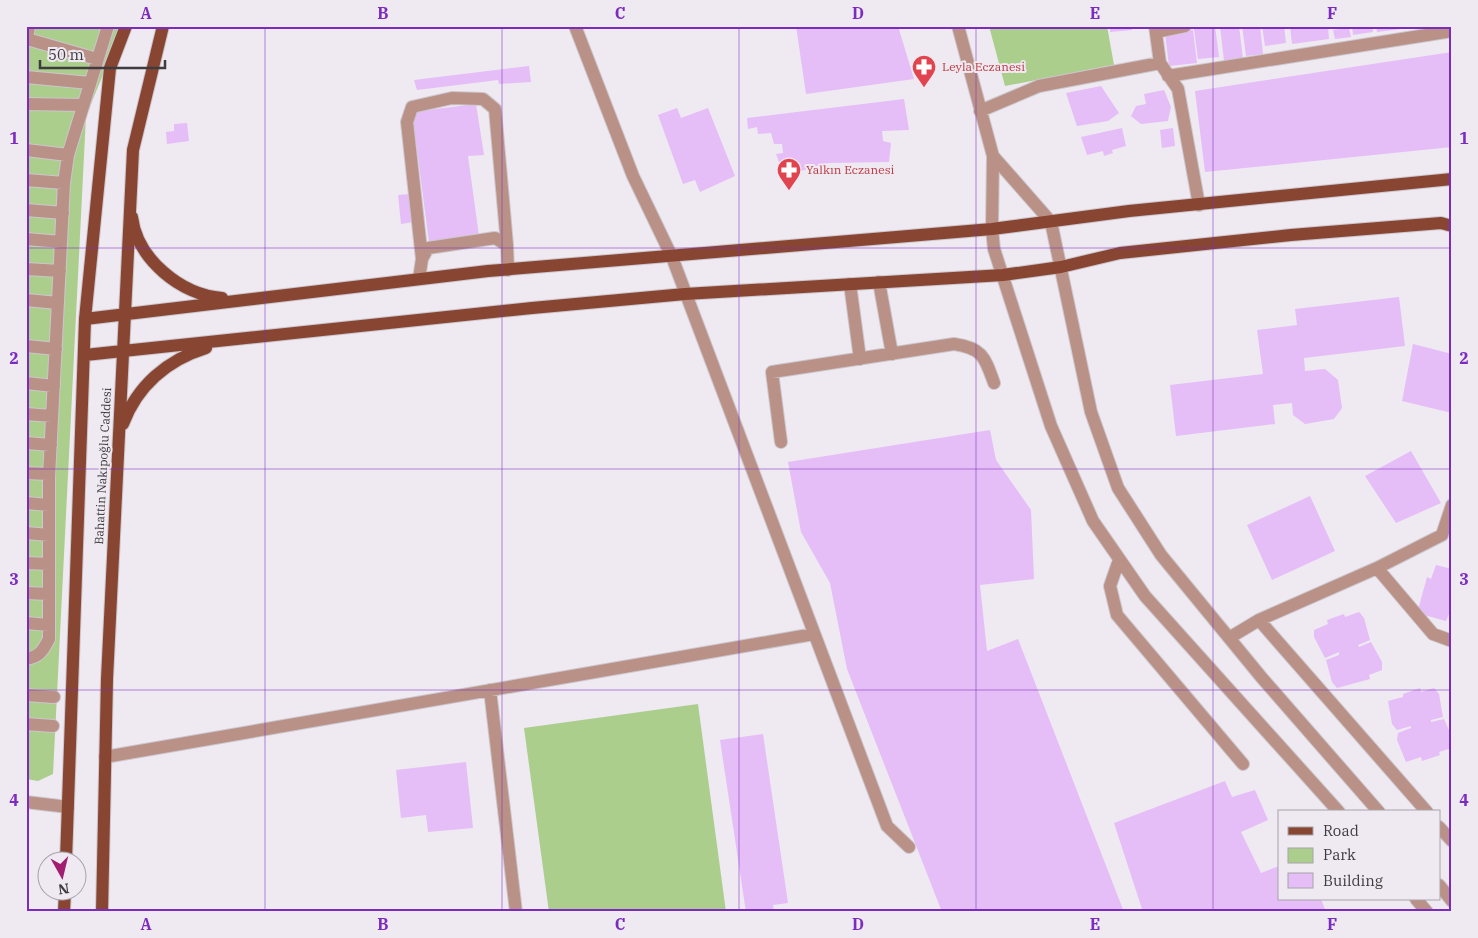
<svg xmlns="http://www.w3.org/2000/svg" width="1478" height="938" viewBox="0 0 1478 938" font-family="'IBM Plex Serif',serif">
  <style>
    .green { fill: #abce8c }
    .building { fill: #e5bdf7 }
    .lines { fill: none; stroke-linecap: round; stroke-linejoin: round }
    .minor-casing { stroke: #ccc6cd; stroke-width: 14 }
    .major-casing { stroke: #ccc6cd; stroke-width: 14 }
    .minor { stroke: #b99186; stroke-width: 12 }
    .major { stroke: #884532; stroke-width: 12 }
    .grid { fill: none; stroke: #7b2cbf; stroke-width: 1; stroke-opacity: 0.55 }
    .labels { text-anchor: middle; stroke-width: 4; stroke-linejoin: round; paint-order: stroke }
    .health-label { font-size: 12px; fill: #be3a42; stroke: #efe9f1; text-anchor: start }
    .street-label { font-size: 12px; fill: #3e3c3f; stroke: #efe9f1 }
    .neatline { fill: none; stroke: #7b2cbf; stroke-width: 2 }
    .grid-label { font-size: 16px; text-anchor: middle; font-weight: bold; fill: #7b2cbf }
  </style>
  <rect width="100%" height="100%" fill="#efe9f1"/>
  <!-- green -->
  <path class="green" d="M26 26H123L86 116 53 774 38 781 26 779Z
    M989 26H1107L1114 65 1005 86Z
    M698 704 726 912H549L524 728Z"/>
  <!-- building -->
  <path class="building" d="M796 26H898L914 79 806 94Z
    M1110 26H1132V30L1110 32Z
    M1215 26 1219 57 1198 59 1194 29Z
    M1220 26H1239L1243 59 1224 61Z
    M1242 26H1260L1263 54 1246 56Z
    M1262 26H1284L1286 43 1265 46Z
    M1290 26H1328L1329 39 1292 44Z
    M1352 26H1372L1373 32 1353 35Z
    M1376 26H1400L1401 29 1377 32Z
    M1349 28 1351 37 1335 39 1333 30Z
    M1193 30 1197 63 1169 66 1165 33Z
    M1452 52V147L1205 172 1195 91Z
    M529 66 531 82 499 84 498 80 417 90 414 80Z
    M1101 86 1119 113 1108 121 1077 126 1066 93Z
    M1164 90 1171 107 1168 121 1141 124 1131 116 1136 106 1146 104 1144 94Z
    M904 99 909 130 882 131 883 141 891 143 889 162 828 163 784 176 776 154 783 153 782 144H774L771 133 758 134 757 127 748 129 747 118Z
    M476 104 484 155 468 156 479 236 429 242 412 112Z
    M677 108 681 118 708 108 735 176 700 192 695 180 683 184 658 115Z
    M187 123 189 141 167 144 166 132 174 131V124Z
    M1122 128 1126 146 1112 150 1113 153 1104 156 1103 151 1087 155 1081 137Z
    M1173 128 1175 146 1162 148 1160 130Z
    M410 194 413 222 401 224 398 195Z
    M1399 297 1405 346 1304 358 1305 371 1325 369 1338 380 1342 408 1334 419 1305 424 1293 415 1292 403 1273 405 1275 424 1176 436 1170 385 1263 374 1257 330 1297 325 1295 309Z
    M1413 344 1452 354V413L1402 401Z
    M990 430 996 460 1031 510 1034 579 980 585 987 651 1018 639 1124 912H942L847 669 830 583 801 532 788 462Z
    M1411 451 1441 503 1396 523 1365 476Z
    M1310 496 1335 551 1272 580 1247 525Z
    M1436 565 1452 569V607L1446 621 1424 615 1418 610 1427 577 1431 579Z
    M1359 612 1364 618 1370 640 1358 645 1359 647 1371 642 1382 662V670L1369 675 1370 679 1337 688 1332 682 1326 660 1339 655V652L1325 658 1314 637V630L1328 624 1327 620 1344 614 1345 617Z
    M1420 688 1421 692 1434 688 1439 694 1443 717 1431 720V722L1444 719 1452 737V748L1439 752 1440 755 1422 761 1421 757 1406 762 1397 740 1398 733 1411 728V726L1397 730 1392 724 1388 701 1403 697V694Z
    M763 734 788 903 773 905 774 912H746L720 740Z
    M466 762 473 828 428 832 426 815 401 818 396 770Z
    M1225 781 1232 797 1255 790 1268 820 1241 832 1261 873 1279 866V899H1321L1326 912H1143L1114 823Z"/>
  <g class="lines">
    <defs>
      <path id="minor" d="M29 26 27 39 97 59
        M575 26 633 176 672 257 887 826 909 847
        M958 26 993 156
        M1155 26 1160 63 1178 89 1199 205
        M1156 32 1185 26
        M1168 76 1452 31
        M26 77 90 83
        M26 104 83 105
        M980 111 1039 86 1160 63
        M26 150 68 155
        M26 180 64 183
        M26 210 63 213
        M26 239 61 242
        M422 259 407 122 412 107 452 98 483 99 495 109 507 245
        M26 269 60 271
        M419 279 422 259 428 248 495 238 507 245 508 270
        M879 282 892 354
        M850 284 860 359
        M26 300 58 303
        M26 346 56 349
        M26 383 54 386
        M26 414 52 416
        M781 442 772 372 954 344C983 348 985 358 994 383
        M26 443 51 445
        M26 473 49 474
        M26 503 49 505
        M26 533 49 535
        M1119 560 1110 586 1117 615 1243 764
        M26 563 49 564
        M1377 568 1433 634 1452 641
        M26 593 49 594
        M1259 620 1427 812
        M26 623 49 625
        M1229 638 1259 620 1377 568 1442 535 1452 505
        M26 659C40 657 43 650 49 639V477L64 183 68 155 108 26
        M490 690 516 912
        M26 695 54 697
        M26 724 53 726
        M105 757 814 634
        M26 802 68 807
        M1339 812 1145 596 1093 521 1051 426 994 249 992 229 993 156 1051 222 1091 412 1118 488 1161 555 1262 678 1379 812
        M1439 827 1452 841
        M1439 885 1452 901
        M1416 899 1427 912"/>
      <path id="major" d="M132 217C137 259 181 295 222 298
        M85 319 488 271 992 229 1129 211 1452 179
        M85 355 532 308 685 294 1003 275 1061 267 1120 253 1291 235 1441 223 1452 226
        M123 424C137 386 167 360 206 348
        M66 860 85 319 110 68 126 26
        M64 912 65 890
        M102 912 107 679 133 150 163 26"/>
    </defs>
    <!-- minor casing -->
    <use href="#minor" class="minor-casing"/>
    <!-- major casing -->
    <use href="#major" class="major-casing"/>
    <!-- minor -->
    <use href="#minor" class="minor"/>
    <!-- major -->
    <use href="#major" class="major"/>
  </g>
  <!-- grid -->
  <path class="grid" d="M265 26V912M502 26V912M739 26V912M976 26V912M1213 26V912M26 248H1452M26 469H1452M26 690H1452"/>
  <!-- icons -->
  <defs>
    <symbol id="pharmacy-pin" viewBox="-11 -11 22 30"><path d="M0 17L-7.5 6A9.5 9.5 0 1 1 7.5 6Z" fill="#e0444e" stroke="#efe9f1"/><path d="M-2-6h4v4h4v4h-4v4h-4v-4h-4v-4h4Z" fill="#fff"/></symbol>
  </defs>
  <g fill-rule="evenodd">
    <use href="#pharmacy-pin" x="910" y="53" width="28" height="38"/>
    <use href="#pharmacy-pin" x="775" y="156" width="28" height="38"/>
  </g>
  <g class="labels">
    <!-- health labels -->
    <g class="health-label">
      <text x="942" y="71">Leyla Eczanesi</text>
      <text x="806" y="174">Yalkın Eczanesi</text>
    </g>
    <!-- street labels -->
    <g class="street-label">
      <text transform="translate(103 466) rotate(-87)" y="4">Bahattin Nakıpoğlu Caddesi</text>
    </g>
  </g>
  <!-- border -->
  <rect width="1478" height="938" fill="none" stroke="#efe9f1" stroke-width="55"/>
  <!-- legend -->
  <rect x="1278" y="810" width="162" height="90" fill="#efe9f1" stroke="#a8a4aa"/>
  <rect x="1288" y="827" width="25" height="8" fill="#884532" stroke="#a8a4aa"/>
  <text x="1323" y="836" font-size="15" fill="#3e3c3f">Road</text>
  <rect x="1288" y="848" width="25" height="15" fill="#abce8c" stroke="#a8a4aa"/>
  <text x="1323" y="860" font-size="15" fill="#3e3c3f">Park</text>
  <rect x="1288" y="873" width="25" height="15" fill="#e5bdf7" stroke="#a8a4aa"/>
  <text x="1323" y="886" font-size="15" fill="#3e3c3f">Building</text>
  <!-- north arrow -->
  <g transform="translate(62 876) rotate(172)"><circle r="24" fill="#efe9f1" stroke="#a8a4aa"/>
  <path d="M0-4L9 19L0 12L-9 19Z" fill="#a21f6f"/>
  <text y="-8" font-size="14" font-weight="bold" text-anchor="middle" fill="#3e3c3f">N</text>
  </g>
  <!-- scale -->
  <path d="M40 60v8h125v-8" fill="none" stroke="#3e3c3f" stroke-width="2.5"/>
  <text x="48" y="60" font-size="15" fill="#3e3c3f" stroke="#efe9f1" stroke-width="4" paint-order="stroke">50 m</text>
  <rect x="28" y="28" width="1422" height="882" class="neatline"/>
  <g class="grid-label">
    <text x="146" y="19">A</text>
    <text x="383" y="19">B</text>
    <text x="620" y="19">C</text>
    <text x="858" y="19">D</text>
    <text x="1095" y="19">E</text>
    <text x="1332" y="19">F</text>
    <text x="14" y="144">1</text>
    <text x="1464" y="144">1</text>
    <text x="14" y="364">2</text>
    <text x="1464" y="364">2</text>
    <text x="14" y="585">3</text>
    <text x="1464" y="585">3</text>
    <text x="14" y="806">4</text>
    <text x="1464" y="806">4</text>
    <text x="146" y="930">A</text>
    <text x="383" y="930">B</text>
    <text x="620" y="930">C</text>
    <text x="858" y="930">D</text>
    <text x="1095" y="930">E</text>
    <text x="1332" y="930">F</text>
  </g>
</svg>
